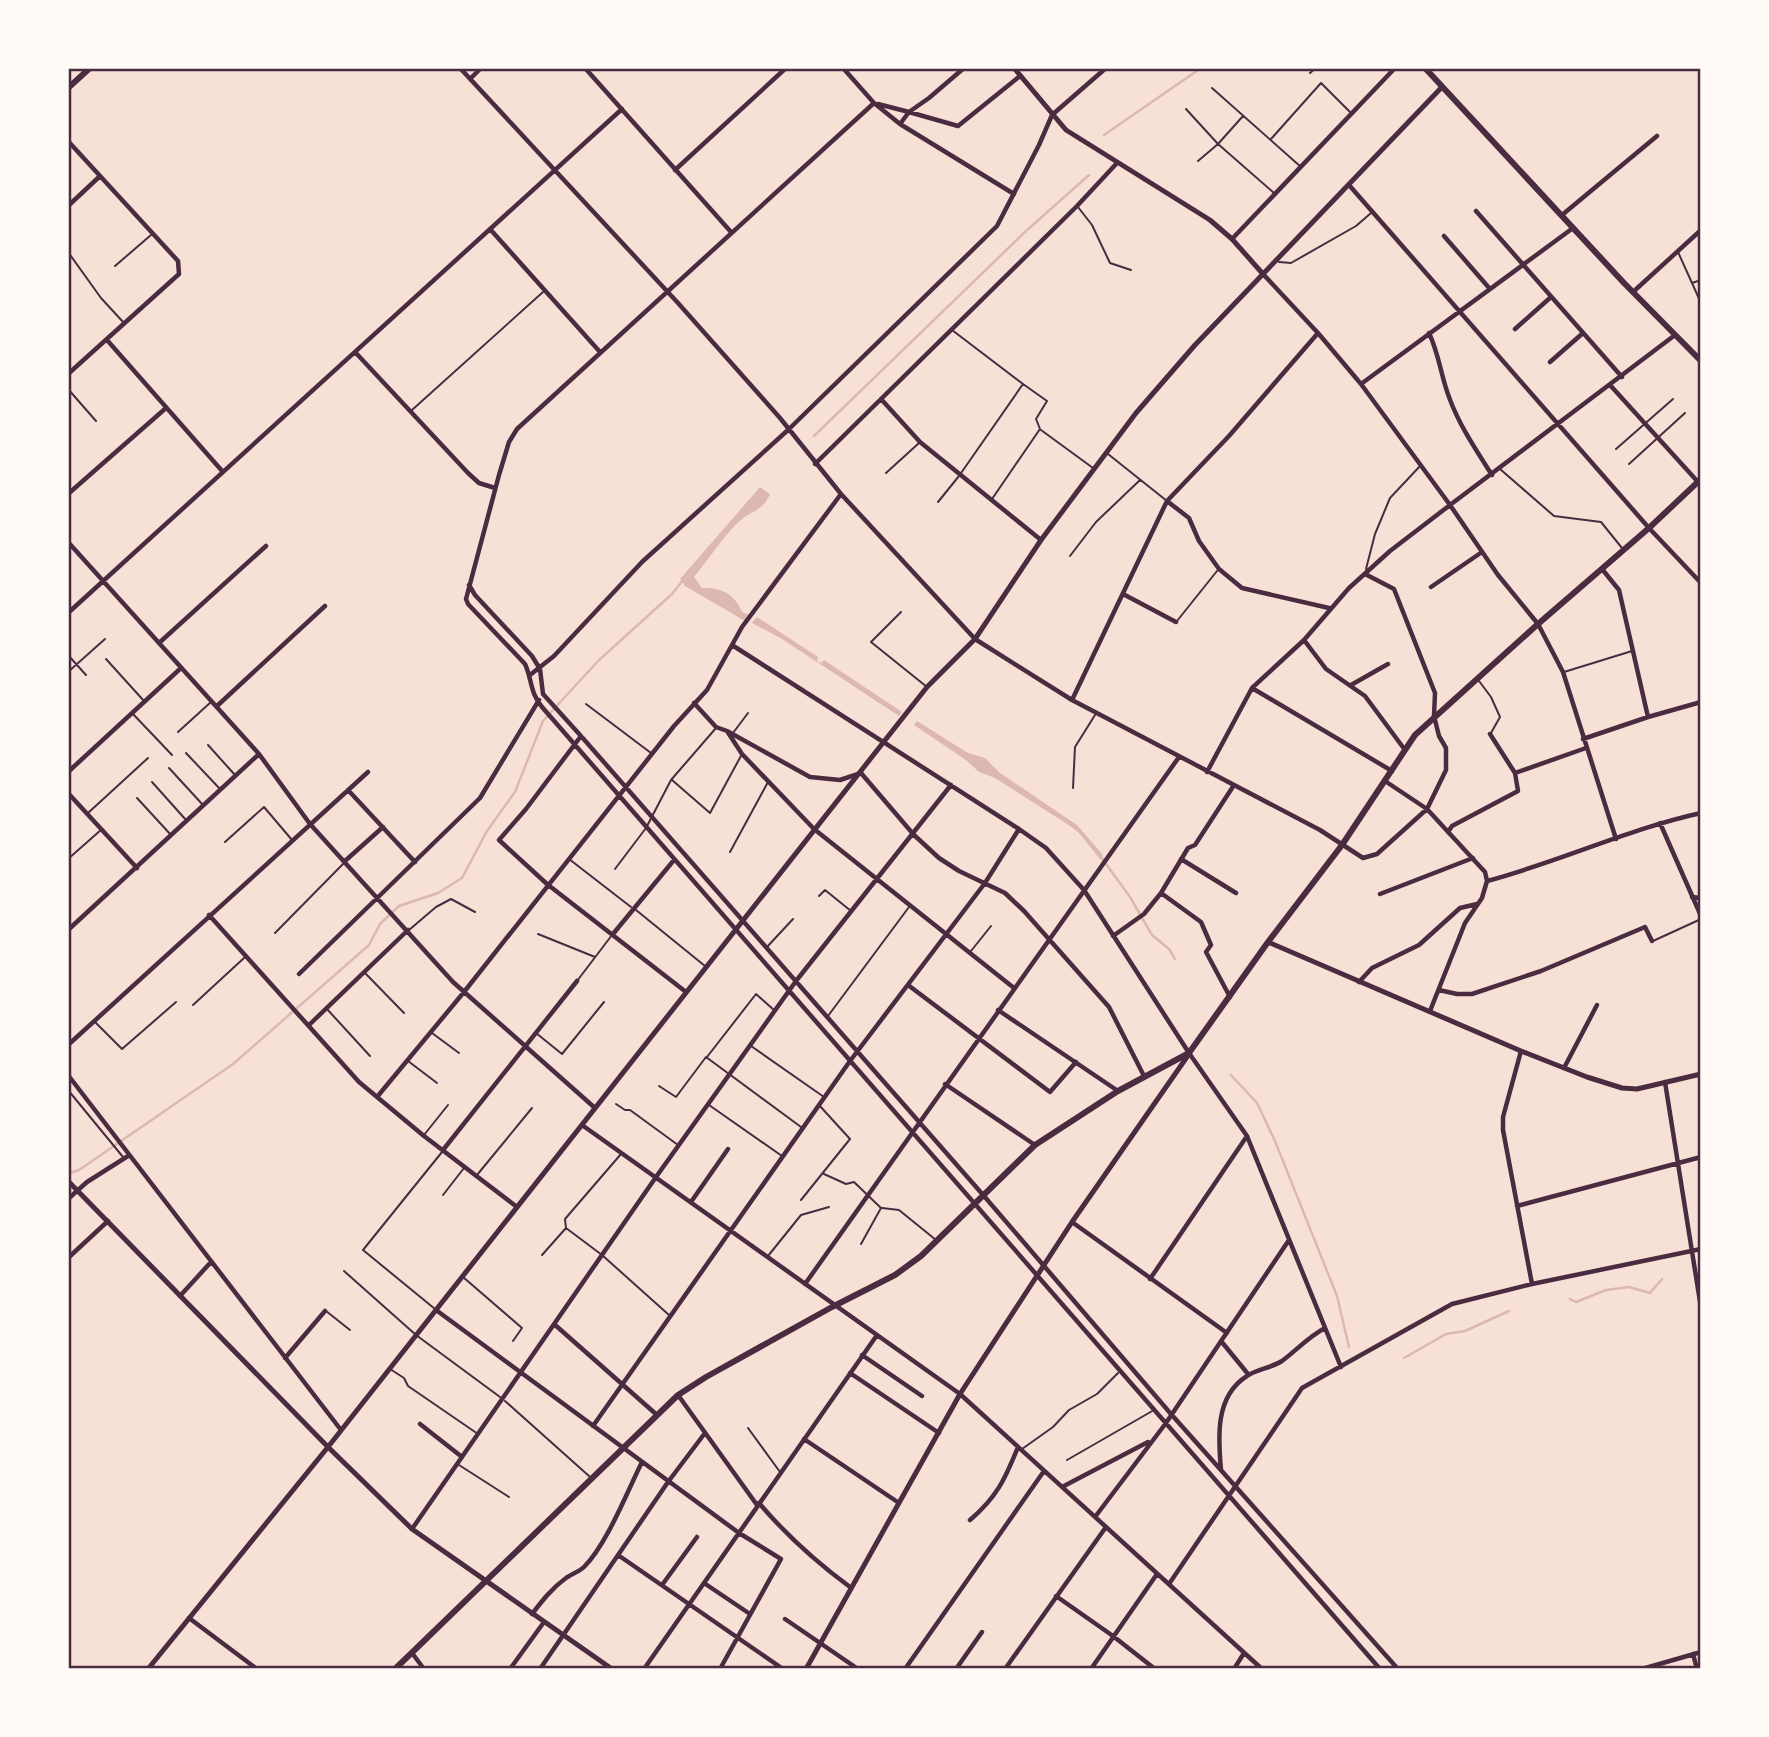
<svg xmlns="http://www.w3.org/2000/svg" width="1769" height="1737" viewBox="0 0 1769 1737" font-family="Jost,sans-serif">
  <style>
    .water { fill: #dcb8b0 }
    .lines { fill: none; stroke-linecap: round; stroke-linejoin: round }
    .stream { stroke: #dcb8b0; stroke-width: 2.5 }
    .service { stroke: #4a2c40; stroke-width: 2 }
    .minor { stroke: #4a2c40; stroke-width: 4.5 }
    .tertiary { stroke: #4a2c40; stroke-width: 5 }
    .primary { stroke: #4a2c40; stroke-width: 6 }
    .neatline { fill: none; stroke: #4a2c40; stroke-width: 2.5 }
  </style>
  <rect width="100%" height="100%" fill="#f7e1d7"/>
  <!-- water -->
  <path class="water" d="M760 487 770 494C764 510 753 510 741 520 728 530 706 563 694 577L702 588C721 587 735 594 742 612L749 615 745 621 685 586 680 579Z
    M757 617 818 657 817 661 821 663 824 660 902 712 899 716 782 639 752 623Z
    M917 721 968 753 985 758 1000 773 1077 825 1103 855 1100 859 1078 832 1067 824 995 778 979 772 966 760 914 725Z"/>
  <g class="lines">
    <!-- stream -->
    <path class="stream" d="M1104 135 1201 68
      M814 436 1026 231 1089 175
      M1101 857 1130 897 1152 935 1169 949 1175 959
      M1231 1075 1257 1103 1275 1141 1337 1296 1349 1347
      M68 1174 79 1170 233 1064 369 945 380 924 399 906 438 893 462 878 487 831 515 792 543 721 598 661 672 594 683 580
      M1570 1299 1576 1302 1606 1290 1629 1287 1650 1293 1662 1279
      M1404 1358 1446 1334 1465 1331 1509 1311"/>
    <!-- service -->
    <path class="service" d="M1310 73 1316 68
      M1212 88 1301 167
      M1186 109 1218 144 1274 193
      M1271 139 1321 83 1351 113
      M1198 161 1218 144 1243 116
      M1078 207 1092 225 1110 263 1131 270
      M68 252 101 298 124 323
      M1678 252 1701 303
      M1279 262 1291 263 1356 226 1371 213
      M115 266 151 235
      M1692 283 1701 280
      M68 389 96 421
      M412 410 543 292
      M1041 430 1093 468
      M1616 449 1673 399
      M1108 454 1167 501
      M1629 464 1685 413
      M1500 469 1554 516 1601 522 1622 548
      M886 473 919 443
      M992 499 1040 429 1036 419 1047 401 1023 384
      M938 502 959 476 1023 384 952 330
      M1070 556 1096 522 1140 480
      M1366 569 1375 534 1390 498 1421 465
      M901 612 871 642 927 687
      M1177 621 1217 571
      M68 655 86 675
      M106 659 144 701
      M68 672 105 639
      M1564 672 1632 651
      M1479 681 1491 697 1500 717 1491 733
      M586 704 651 753
      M133 714 172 755
      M178 732 211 702
      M733 733 748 713
      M208 745 235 775
      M186 753 220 789
      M169 768 203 805
      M672 780 710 813 742 754
      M152 782 186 820
      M1073 788 1075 747 1095 715
      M137 798 171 835
      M88 813 148 758
      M225 842 264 807 292 840
      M730 852 768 782
      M68 859 102 829
      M569 859 631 907
      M615 869 646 828 671 780 716 728
      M819 896 825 890 851 911
      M636 910 705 966
      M409 930 436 907 451 899 475 912
      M275 933 343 864
      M538 934 595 957
      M1653 941 1701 919
      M767 947 793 919
      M971 951 991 926
      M365 973 404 1013
      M577 981 612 935
      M193 1005 244 958
      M327 1009 370 1056
      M828 1016 909 907
      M94 1021 122 1049 176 1002
      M432 1033 459 1053
      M536 1033 562 1054 604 1002
      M751 1046 824 1097
      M707 1057 756 994 774 1010
      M408 1061 437 1083
      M659 1086 676 1097 706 1057 801 1127
      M68 1090 123 1157
      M616 1104 625 1110H630L678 1145
      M709 1105 782 1156
      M424 1135 448 1105
      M824 1174 846 1184 854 1182 881 1208 861 1244
      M477 1175 532 1108
      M443 1195 464 1168
      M801 1200 850 1139 819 1105
      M882 1208 899 1210 936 1240
      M566 1228 565 1219 621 1154
      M542 1255 566 1228 602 1255 669 1315
      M768 1256 801 1215 829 1207
      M344 1271 416 1335 500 1397
      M463 1277 522 1328 513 1341
      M435 1309 363 1250 442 1152
      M326 1311 350 1330
      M390 1369 404 1378 408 1386 478 1434
      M505 1401 589 1476
      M748 1428 780 1472
      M1022 1449 1053 1427 1069 1410 1097 1394 1118 1373
      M1067 1460 1154 1410
      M459 1465 509 1497"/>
    <!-- minor -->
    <path class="minor" d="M460 68 678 303 780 418 841 494 975 639 1072 700 1320 830 1363 858 1377 854 1427 809 1446 770V748L1439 736 1434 716 1435 693 1394 589 1365 574
      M585 68 731 232
      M843 68 874 103 900 124 1014 194
      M470 79 481 68
      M874 103 517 429 509 442 499 475 466 599 468 604 525 664C532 679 530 693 542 707L1380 1669
      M878 104 909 112 929 98 964 68
      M900 124 909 112 958 126 1020 76
      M68 141 178 261 179 274 68 374
      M675 170 786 68
      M1349 185 1649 528 1701 583
      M68 206 99 177
      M1476 211 1622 377
      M1562 215 1657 136
      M490 229 600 352
      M1444 236 1490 289
      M1232 239 1395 68
      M1263 274 1318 333 1361 384 1450 505 1498 575 1538 624 1563 672 1616 839
      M1633 292 1701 230
      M1515 329 1551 297
      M1429 333C1439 354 1441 376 1449 397 1459 425 1476 450 1492 475
      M107 340 223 472
      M355 352 468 473 479 483 495 488
      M1550 362 1583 333
      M1361 384 1573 228
      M1610 385 1698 482
      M881 399 920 442 1041 540
      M815 464 1077 206 1117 163
      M68 494 166 408
      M1167 501 1189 518 1199 541 1219 569 1242 588 1329 608
      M68 542 259 754 310 824 453 982 595 1108
      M1602 569 1619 590 1648 717
      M469 585 475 595 532 656 540 669 543 694 581 736 984 1196 1171 1414 1398 1669
      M1431 587 1482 552
      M1123 594 1176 622
      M68 613 622 109
      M1304 640 1326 669 1365 696 1405 750
      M159 643 266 546
      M732 645 1019 829 1046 848 1084 890 1189 1053 1247 1136 1341 1367
      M530 675 554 656 642 562 788 430 997 226 1039 145 1052 115 1106 68
      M1351 685 1388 664
      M1252 688 1392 771
      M1072 700 1167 501 1229 436 1318 333
      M694 703 716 727 727 731 742 754 814 829 1014 988
      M217 706 325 606
      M727 731 810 777 840 780 861 773 914 835 939 858 959 871 1005 893 1024 911 1109 1007 1144 1076
      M1490 734 1515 773 1586 748
      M581 736 526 809 499 840 547 884 686 992
      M1583 739 1648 717 1701 702
      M68 772 181 668
      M1207 772 1252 688 1304 640 1349 588 1390 551 1450 505 1675 335
      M1385 781 1427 809 1485 872 1487 881
      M348 790 415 862
      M68 793 137 868
      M1660 823 1701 916
      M1448 832 1452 826 1518 791 1515 773
      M1181 859 1236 893
      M345 861 383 827
      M1487 881C1559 862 1628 829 1701 813
      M1161 893 1201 922 1211 945 1206 952 1230 997
      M1380 894 1473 858
      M1692 897 1701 898
      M209 915 359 1082 424 1136 517 1207
      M68 930 259 754
      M613 934 674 860
      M1113 936 1144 914 1161 893 1188 848 1195 845 1234 785
      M299 974 480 798 539 700
      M1359 982 1372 968 1419 945 1460 908 1477 904
      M908 985 1050 1092 1076 1062
      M1439 990 1457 994H1472L1541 971 1645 927 1652 941
      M998 1010 1118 1091
      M1430 1011 1465 923 1482 898 1487 881
      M309 1025 408 930
      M68 1045 368 772
      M1521 1051 1503 1117V1130L1532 1284
      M1564 1068 1597 1005
      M68 1075 341 1430
      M1665 1082 1701 1308
      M945 1084 1035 1145
      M377 1097 464 992 674 726 707 690 742 627 841 494
      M582 1125 960 1394 1262 1669
      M443 1150 577 981
      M68 1199 87 1182 128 1156
      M691 1202 728 1149
      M1517 1206 1701 1157
      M1072 1222 1227 1333
      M68 1258 108 1221
      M1150 1279 1247 1136
      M805 1284 1179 757
      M180 1296 211 1262
      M436 1310 739 1533 781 1559 720 1669
      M554 1324 657 1415
      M1221 1341 1248 1374
      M862 1355 922 1396
      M285 1358 325 1311
      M850 1373 939 1433
      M678 1395 757 1505
      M420 1424 462 1457
      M593 1426 850 1061 985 883 1019 829
      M804 1439 899 1503
      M1221 1470C1218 1437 1215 1396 1247 1376 1257 1369 1271 1368 1282 1361 1297 1350 1308 1337 1325 1328
      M1062 1487 1148 1442
      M759 1503C787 1536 816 1562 850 1587
      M1095 1517 1166 1423 1289 1240
      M970 1520C997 1497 1005 1479 1018 1447
      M412 1529 656 1177 796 981 951 785
      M618 1555 783 1669
      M704 1583 750 1614
      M1169 1584 1302 1388 1452 1304 1532 1284 1701 1249
      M662 1585 697 1537
      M1056 1596 1113 1636 1155 1669
      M532 1614C542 1601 552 1588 566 1578 571 1574 579 1572 584 1567 607 1544 627 1492 642 1462
      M189 1618 257 1669
      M785 1619 858 1669
      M412 1653 424 1669
      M1693 1654 1697 1669
      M510 1669 544 1622
      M540 1669 668 1482 705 1433
      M644 1669 877 1335
      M905 1669 1044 1471
      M956 1669 982 1632
      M1005 1669 1106 1527
      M1091 1669 1157 1574
      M1234 1669 1244 1653
      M1642 1669 1701 1652"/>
    <!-- tertiary -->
    <path class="tertiary" d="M1014 68 1066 130 1210 220 1232 239 1263 274
      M1268 942 1521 1051 1587 1077 1622 1088 1637 1089 1701 1074
      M68 1181 328 1447 412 1529 612 1669
      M148 1669 328 1447 927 687 975 639 1041 540 1136 413 1195 345 1442 87
      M806 1669 960 1394 1072 1222 1189 1054"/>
    <!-- primary -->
    <path class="primary" d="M1425 68 1624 283 1701 361
      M68 88 90 68
      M395 1669 678 1395 706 1377 832 1307 895 1275 921 1256 1035 1145 1118 1091 1189 1053 1268 942 1342 845 1415 735 1538 624 1649 528 1701 479"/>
  </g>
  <!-- border -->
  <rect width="1769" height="1737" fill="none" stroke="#fffaf5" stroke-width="140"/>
  <rect x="70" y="70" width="1629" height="1597" class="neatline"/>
</svg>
